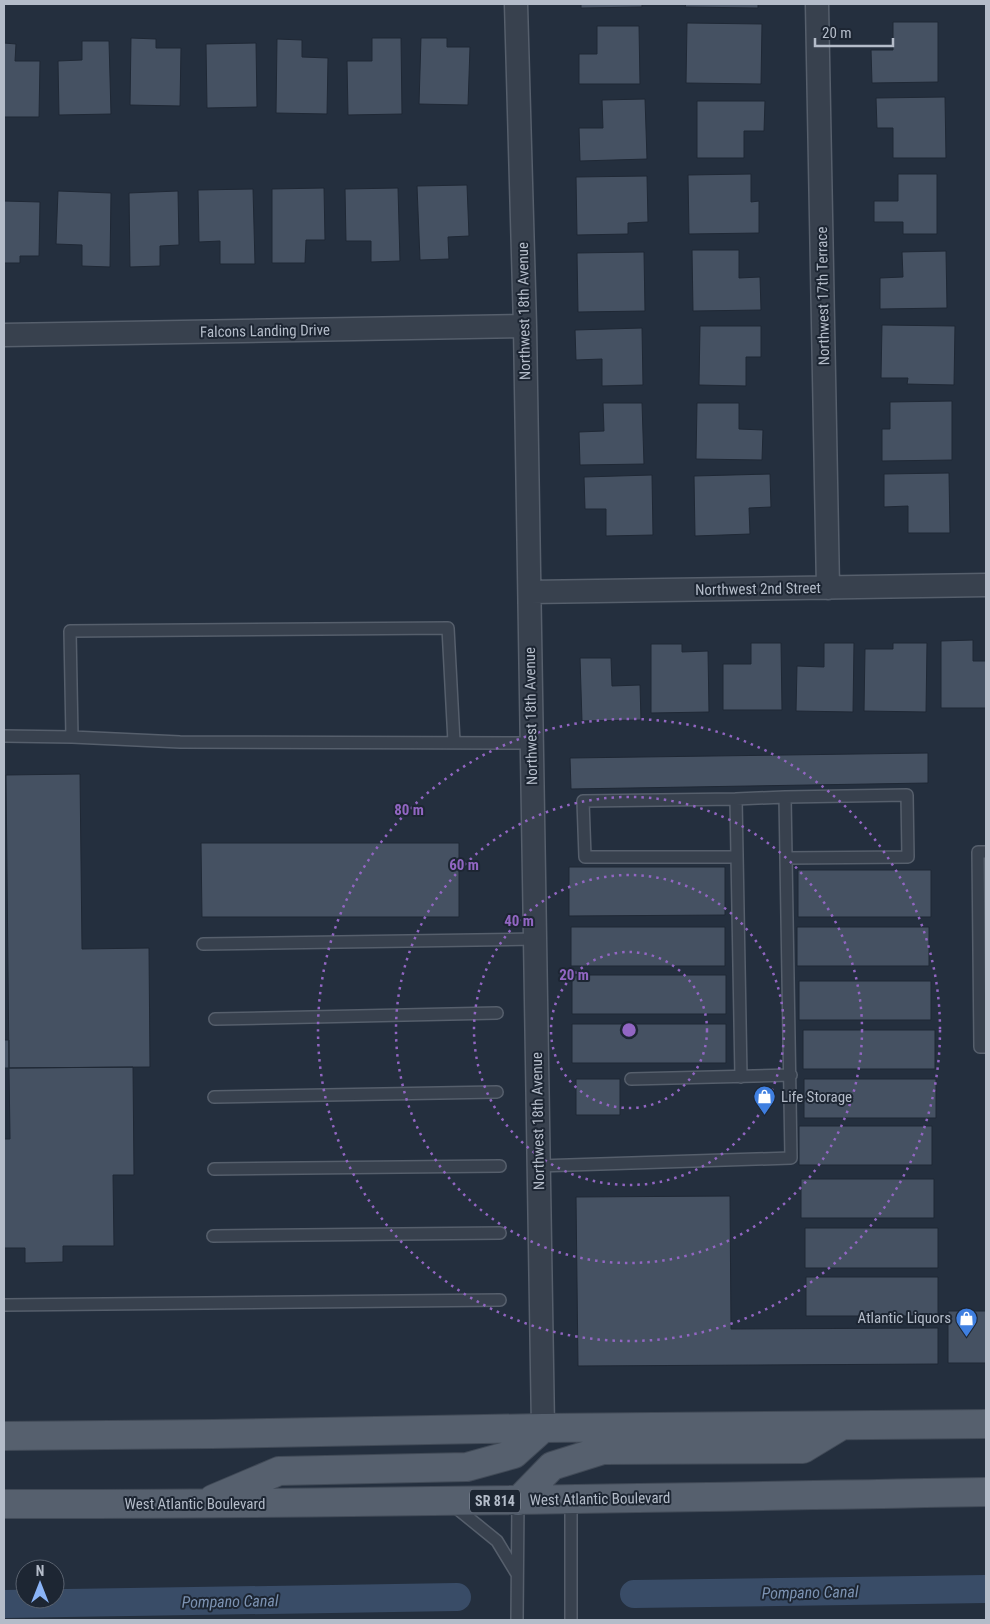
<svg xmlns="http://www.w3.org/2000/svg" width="990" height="1624" viewBox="0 0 990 1624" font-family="'Roboto Condensed',sans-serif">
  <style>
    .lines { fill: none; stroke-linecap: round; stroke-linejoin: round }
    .canal { stroke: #394c67; stroke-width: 28 }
    .building { fill: #455162; stroke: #1f2835 }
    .lane-casing { stroke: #565f6c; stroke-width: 14 }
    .street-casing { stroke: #565f6c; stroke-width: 25 }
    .primary-casing { stroke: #414a57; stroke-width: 30 }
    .lane { stroke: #38414e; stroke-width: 11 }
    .street { stroke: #38414e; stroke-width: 22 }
    .primary { stroke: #56606e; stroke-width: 28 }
    .ring { fill: none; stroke: #9266c3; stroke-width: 2.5; stroke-dasharray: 2.5 5 }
    .labels { text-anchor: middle; stroke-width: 4; stroke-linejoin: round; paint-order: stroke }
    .shield { fill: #1d2633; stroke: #878f9c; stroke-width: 1 }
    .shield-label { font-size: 14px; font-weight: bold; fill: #b4bcc9 }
    .street-label { font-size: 15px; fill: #b4bcc9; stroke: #1d2633 }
    .poi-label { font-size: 15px; fill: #b4bcc9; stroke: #1d2633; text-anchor: start }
    .water-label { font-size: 16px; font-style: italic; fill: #7c92b1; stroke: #1d2633 }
    .centre { fill: #9266c3; stroke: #1d2633; stroke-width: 2.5 }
    .ring-label { font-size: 15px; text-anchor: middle; font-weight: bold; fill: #9266c3; stroke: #1d2633; stroke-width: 4; stroke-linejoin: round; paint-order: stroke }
  </style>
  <rect width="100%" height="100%" fill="#242f3e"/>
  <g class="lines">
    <!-- canal -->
    <path class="canal" d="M634 1594 986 1589
      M4 1604 457 1597"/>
  </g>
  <!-- building -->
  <path class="building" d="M581 4H642V7L581 8Z
    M686 4H758V8L685 7Z
    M893 22H938V82L872 83 871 50H893Z
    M687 23 762 24 761 84 686 83Z
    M597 26H639L640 84H579V54H597Z
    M131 38 156 39V48H181L180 106 130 105Z
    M372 38H401L402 114 348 115 347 61H372Z
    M421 38H447V47H470L468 105 419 104Z
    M277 39 302 40V57L328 58 327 114 276 113Z
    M82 41H109L111 114 59 115 58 61 82 60Z
    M4 43 16 44 15 61H40L39 117H4Z
    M256 43 257 107 207 108 206 44Z
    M945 97 946 158H893V128H877L876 98Z
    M645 99 647 159 580 161 579 128H603L602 100Z
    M697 101H765L764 131H744V158H697Z
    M751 174V202L759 201V233L689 234 688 175Z
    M898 174H937V234H903V222H874V201H898Z
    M647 176 648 222 628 223V234L577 235 576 177Z
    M467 185 469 236 448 237 449 259 420 260 417 186Z
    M324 188 325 240H306L305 263H272V189Z
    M398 188 400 261 371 262V241H346L345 189Z
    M253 189 255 264H220V241L199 242 198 190Z
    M58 191 111 193 110 267 82 266V245L56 244Z
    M178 191 179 245 160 246V266L130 267 129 193Z
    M4 201 40 202 39 256H20V263H4Z
    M692 250H739V278L760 277 761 310 693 311Z
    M946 251 947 308 880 309V278L903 277 902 252Z
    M644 252 645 311 578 312 577 253Z
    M882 325 955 326 954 385 907 384 908 378H881Z
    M700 326H761V357H746V386L699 385Z
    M642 328 643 385 602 386V359L576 360 575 330Z
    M952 401V460L882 461V429H890V402Z
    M603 403H642L644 464 580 465 579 432 604 431Z
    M697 403H739V429L763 430 762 460 696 459Z
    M949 473 950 533H908V506L884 507V474Z
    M770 474 771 507 749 508 750 534 695 536 694 476Z
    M652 475 653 535 606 536V509H585L584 477Z
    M973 640V661H986V708H941V641Z
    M751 643H781L782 710H723V664H751Z
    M824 643H854L853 712 796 711 797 666 824 667Z
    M893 643H927L926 712 864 711 865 649H893Z
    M651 644H682V652L708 651 709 712 651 713Z
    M580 658H611L612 686 640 685 641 720 582 721Z
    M928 753V783L571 789 570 758Z
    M80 774 82 949 149 948 150 1067 9 1068 6 775Z
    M201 843H459V917H202Z
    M569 867H725V915L569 916Z
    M798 870H931V917H798Z
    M571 927H725V966H571Z
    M797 927H929V966H797Z
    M572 975H726V1014H572Z
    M799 981H931V1020H799Z
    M572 1024H726V1063H572Z
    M803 1030H935V1069H803Z
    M4 1040H9V1068H4Z
    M133 1067 134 1175H113L114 1246H63V1262L25 1263V1248H4V1139H10L9 1068Z
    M576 1079H620V1115H576Z
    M804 1079H936V1118H804Z
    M799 1126H932V1165H799Z
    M801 1179H934V1218H801Z
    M730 1196 731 1329 938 1328V1364L578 1366 576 1197Z
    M805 1228H938V1268H805Z
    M806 1277H938V1316H806Z
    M948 1311H986V1363H948Z"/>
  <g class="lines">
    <defs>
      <path id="lane" d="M4 736 72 737 180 742 532 743
        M72 737 70 631 448 628 454 742
        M736 799 785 797
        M986 852H978L980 1047H986
        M736 857H585L583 801 736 799 741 1077
        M203 944 535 939
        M215 1019 497 1013
        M631 1079 791 1075
        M214 1097 497 1092
        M538 1166 791 1158 785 797 907 795 908 857 786 858
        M214 1169 500 1166
        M213 1236 500 1233
        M4 1305 500 1300
        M571 1500V1620
        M454 1506 497 1541 517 1574
        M517 1620 518 1501"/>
      <path id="street" d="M516 4 525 326 543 1428
        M817 4 828 588
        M4 335 525 326
        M530 592 986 585"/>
      <path id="primary" d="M4 1436 212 1434 543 1428 986 1424
        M213 1499 279 1471 467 1467 514 1454 543 1428
        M518 1501 552 1466 603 1450 803 1449 841 1426
        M4 1504C331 1504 659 1498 986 1492"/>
    </defs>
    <!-- lane casing -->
    <use href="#lane" class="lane-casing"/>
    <!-- street casing -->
    <use href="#street" class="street-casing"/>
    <!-- primary casing -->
    <use href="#primary" class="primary-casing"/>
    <!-- lane -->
    <use href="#lane" class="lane"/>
    <!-- street -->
    <use href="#street" class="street"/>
    <!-- primary -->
    <use href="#primary" class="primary"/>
  </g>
  <!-- distance rings -->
  <g class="ring">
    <circle cx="629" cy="1030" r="78"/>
    <circle cx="629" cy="1030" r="155"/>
    <circle cx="629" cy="1030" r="233"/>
    <circle cx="629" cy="1030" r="311"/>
  </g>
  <!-- icons -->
  <defs>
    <symbol id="shop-pin" viewBox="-11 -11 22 30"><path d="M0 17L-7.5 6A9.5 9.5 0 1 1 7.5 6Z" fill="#3f7fe0" stroke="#1d2633"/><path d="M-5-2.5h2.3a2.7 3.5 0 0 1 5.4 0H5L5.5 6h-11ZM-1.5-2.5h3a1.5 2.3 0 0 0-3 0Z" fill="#fff"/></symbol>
  </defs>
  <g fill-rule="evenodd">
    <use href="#shop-pin" x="752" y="1084" width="25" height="34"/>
    <use href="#shop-pin" x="954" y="1306" width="25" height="34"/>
  </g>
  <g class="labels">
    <!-- shield labels -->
    <rect class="shield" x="470" y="1489.5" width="50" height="23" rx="4"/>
    <g class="shield-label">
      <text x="495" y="1506">SR 814</text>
    </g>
    <!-- street labels -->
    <g class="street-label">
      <text transform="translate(823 296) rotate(-91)" y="5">Northwest 17th Terrace</text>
      <text transform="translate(524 311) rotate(-91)" y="5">Northwest 18th Avenue</text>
      <text transform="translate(265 331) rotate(-1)" y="5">Falcons Landing Drive</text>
      <text transform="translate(758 589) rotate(-1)" y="5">Northwest 2nd Street</text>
      <text transform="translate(531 716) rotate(-91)" y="5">Northwest 18th Avenue</text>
      <text transform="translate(538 1121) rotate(-91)" y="5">Northwest 18th Avenue</text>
      <text transform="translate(600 1499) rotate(-1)" y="5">West Atlantic Boulevard</text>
      <text x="195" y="1509">West Atlantic Boulevard</text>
    </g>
    <!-- poi labels -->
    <g class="poi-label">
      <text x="781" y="1102">Life Storage</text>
      <text x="951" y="1323" text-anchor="end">Atlantic Liquors</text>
    </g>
    <!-- water labels -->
    <g class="water-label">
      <text transform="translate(810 1592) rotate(-1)" y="6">Pompano Canal</text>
      <text transform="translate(230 1601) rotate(-1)" y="6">Pompano Canal</text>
    </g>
  </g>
  <circle cx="629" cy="1030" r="8" class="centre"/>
  <g class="ring-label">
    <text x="409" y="815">80 m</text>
    <text x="464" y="870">60 m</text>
    <text x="519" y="926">40 m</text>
    <text x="574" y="980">20 m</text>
  </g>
  <!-- border -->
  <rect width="990" height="1624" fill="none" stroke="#b4bcc9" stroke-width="10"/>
  <!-- north arrow -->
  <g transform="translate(40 1584)"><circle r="24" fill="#1d2633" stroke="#59626f"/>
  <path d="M0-4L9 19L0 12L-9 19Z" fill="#8ab4f8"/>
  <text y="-8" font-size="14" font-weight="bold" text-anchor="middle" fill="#b4bcc9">N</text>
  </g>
  <!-- scale -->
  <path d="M815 38v8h78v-8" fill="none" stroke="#b4bcc9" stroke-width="2.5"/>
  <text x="822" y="38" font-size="15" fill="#b4bcc9" stroke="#1d2633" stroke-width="4" paint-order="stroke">20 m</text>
</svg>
